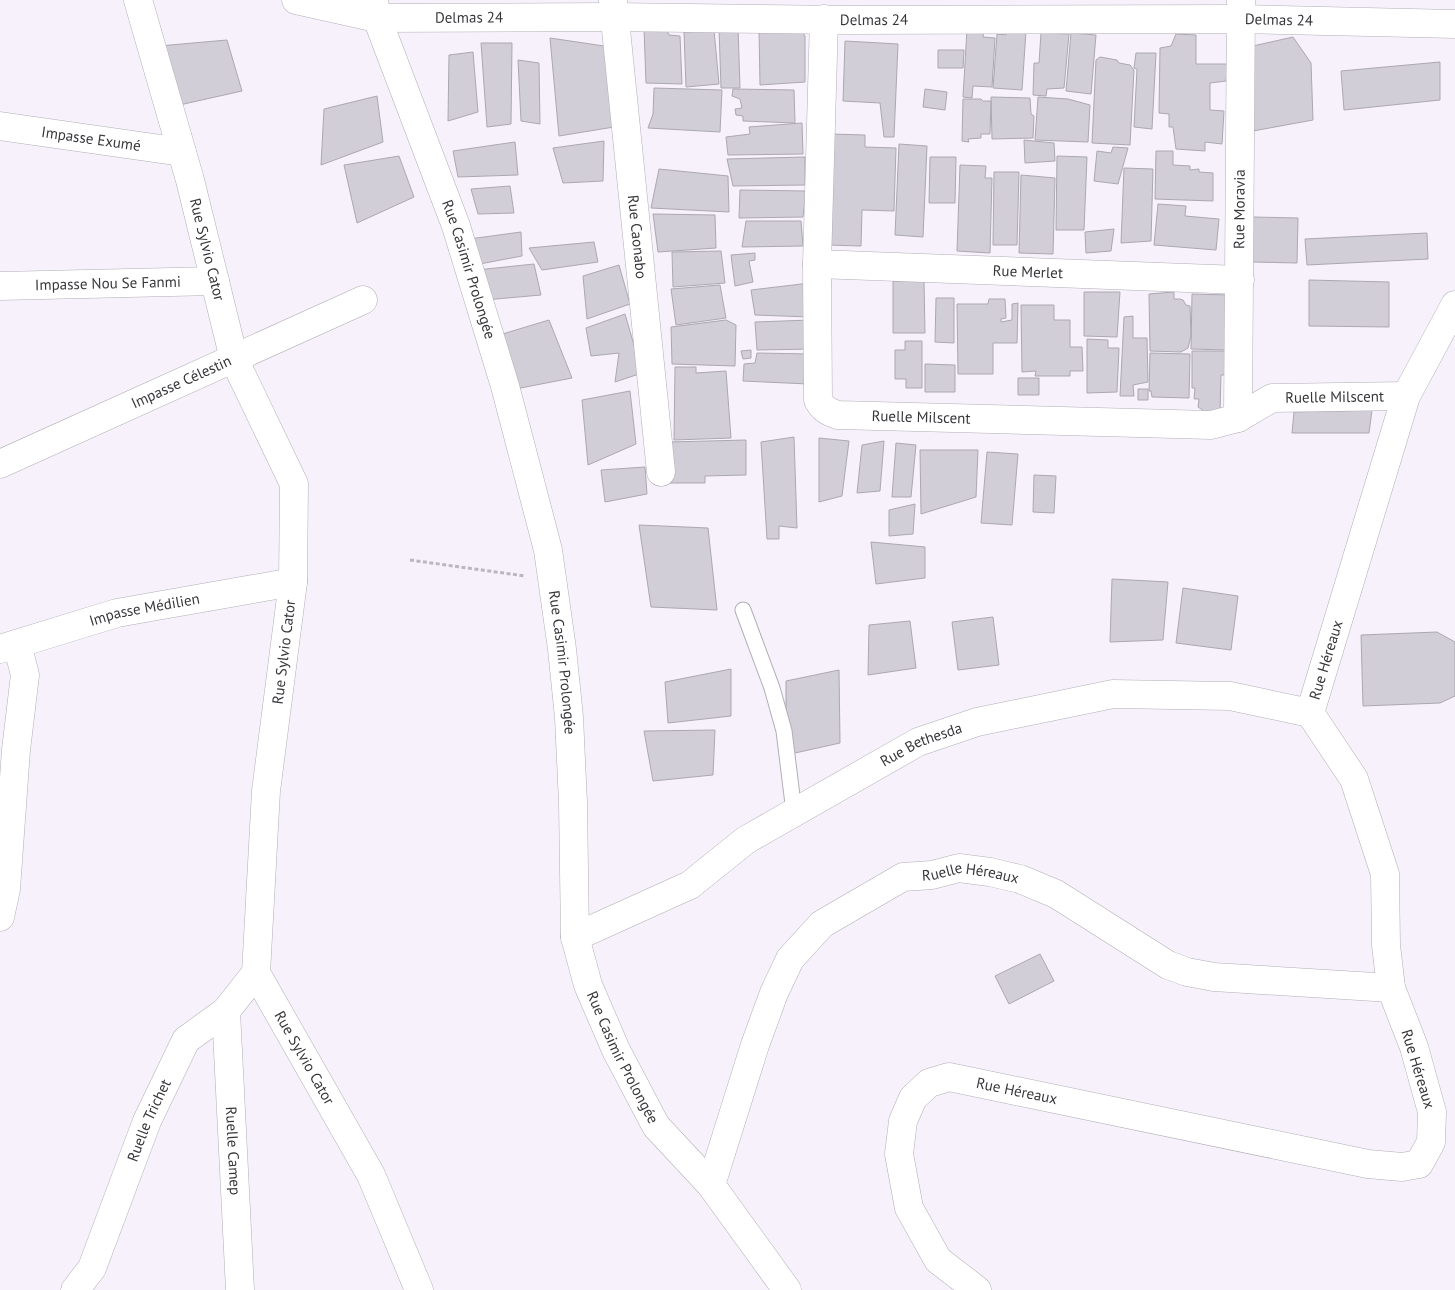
<svg xmlns="http://www.w3.org/2000/svg" width="1455" height="1290" viewBox="0 0 1455 1290" font-family="'PT Sans',sans-serif">
  <style>
    .building { fill: #d2ced7; stroke: #aca8b1 }
    .lines { fill: none; stroke-linecap: round; stroke-linejoin: round }
    .lane-casing { stroke: #b2aeb7; stroke-width: 17 }
    .street-casing { stroke: #b2aeb7; stroke-width: 29 }
    .path { stroke: #bbb7be; stroke-width: 3; stroke-dasharray: 4 2.5; stroke-linecap: butt }
    .lane { stroke: #fff; stroke-width: 15 }
    .street { stroke: #fff; stroke-width: 28 }
    .labels { text-anchor: middle; stroke-width: 4; stroke-linejoin: round; paint-order: stroke }
    .street-label { font-size: 15px; fill: #38363a; stroke: #fff }
  </style>
  <rect width="100%" height="100%" fill="#f6f1fa"/>
  <!-- building -->
  <path class="building" d="M738 27 740 88H721L719 28Z
    M666 28 669 35 680 36 682 84 646 83 644 29Z
    M759 29H800L805 36V82L760 85Z
    M967 29 984 30 983 37 995 38 992 87 973 86 972 98 963 97Z
    M1006 29 1026 31 1022 90 993 88 997 34 1006 35Z
    M714 30 719 84 686 87 684 32Z
    M1041 33 1069 34 1064 88 1047 89 1046 96 1033 95 1034 63H1039Z
    M1071 33 1096 35 1091 94 1066 91Z
    M1176 34 1196 35V64H1228L1226 81 1210 83V110L1224 111 1222 144 1205 142V151L1176 149 1173 127H1169V114L1159 113 1160 48 1171 46Z
    M1293 37 1311 63 1313 120 1253 131V46Z
    M550 38 604 46 614 127 559 136Z
    M227 40 242 91 175 106 159 46Z
    M845 41 898 44 894 137H884L880 103 843 101Z
    M481 43H512L511 124 487 127Z
    M938 50H964L963 68H938Z
    M473 52 478 112 448 121 449 55Z
    M1136 53H1156L1152 129 1134 127 1137 69 1134 68Z
    M1100 57 1117 60 1119 63 1130 65 1134 70 1130 145 1092 143 1096 60Z
    M518 60 539 63 540 124 521 121Z
    M1440 62V100L1344 110 1341 71Z
    M654 88 722 90 720 132 648 128 653 114Z
    M733 89 794 90 795 123 743 121V116L736 115 735 109 742 108 740 99 732 96Z
    M925 89 947 92 945 110 923 107Z
    M377 96 383 142 321 165 324 109Z
    M991 97 1030 98 1031 114 1034 116 1033 138 992 139Z
    M1038 97 1068 99 1090 105 1088 142 1035 140Z
    M963 99H981L983 101H991L990 134H981V138L968 139 969 142 962 141Z
    M802 123 803 154 728 155 726 137 750 134 749 127Z
    M831 134 865 135V147L896 148 894 211 862 210 861 246 827 245Z
    M1024 140 1054 143 1055 161 1025 163Z
    M604 141 603 181 563 183 553 148Z
    M515 142 518 175 458 177 453 151Z
    M899 144 927 146 923 237 895 235Z
    M1113 147 1128 148 1118 184 1094 181 1097 151 1111 153Z
    M1156 151H1173V165L1190 166V170L1199 169V172L1213 173V201L1155 199Z
    M399 156 414 197 357 223 344 165Z
    M1057 156 1087 157 1084 230H1056Z
    M805 157V185L733 186 727 159Z
    M930 157H956L955 203H929Z
    M960 165 986 166 985 178H992L990 253 957 251Z
    M1124 168 1153 169 1151 241 1121 243Z
    M659 169 728 176 729 212 651 208Z
    M994 172H1019L1017 245H993Z
    M1021 175 1055 178 1053 254 1019 253Z
    M510 186 514 213 478 214 471 189Z
    M740 190 806 191 803 217 739 218Z
    M1158 204 1186 206 1185 216 1219 219 1216 250 1154 245Z
    M653 214 715 215 716 248 658 252Z
    M1253 217 1298 218 1297 263 1252 262Z
    M746 221H801L803 246 742 247Z
    M1114 229 1111 251 1086 253 1085 232Z
    M521 232 522 256 469 266 462 240Z
    M1427 233 1428 259 1307 265 1305 239Z
    M594 242 598 262 542 270 529 248Z
    M721 251 725 283 673 287 672 252Z
    M755 253V260L749 261 753 282 735 286 731 255Z
    M534 264 541 295 474 301 467 271Z
    M619 265 630 304 587 319 583 276Z
    M1309 280 1389 282V327L1309 326Z
    M893 281H924L925 333H893Z
    M810 283 809 317 755 315 751 290Z
    M720 285 726 318 676 325 671 289Z
    M1084 292H1120L1117 337 1084 336Z
    M1174 292V299H1180L1183 300 1186 305 1190 306 1191 336 1188 348 1181 352 1150 351 1149 294Z
    M1192 294 1228 295 1227 350 1191 349Z
    M936 298H954V343L935 342Z
    M989 299H1005L1006 318 1001 319V322L1012 320V304L1018 303 1017 343H993V374H958L957 304H988Z
    M1021 305H1054V320H1070V347H1082L1083 371H1070V376H1035L1036 371 1022 372Z
    M625 314 642 373 615 382 619 353 591 356 586 328Z
    M1133 316V338H1147L1148 382 1133 385 1134 396H1120L1124 317Z
    M549 320 572 378 505 391 486 339Z
    M726 320 736 325 735 366 672 364 671 327Z
    M811 320 813 349 757 350 755 322Z
    M1087 339 1108 340V348H1119L1117 392 1087 393Z
    M905 341H922V388H906V379H895V350H905Z
    M751 350V358L743 359 741 351Z
    M1192 351H1228L1227 375H1221L1220 412 1204 411 1198 407 1199 399H1194L1195 388H1192Z
    M757 353 809 354 808 384 743 381 744 364 755 363Z
    M1150 353 1190 354 1189 398 1152 397 1151 391H1149Z
    M925 364 955 365V392H925Z
    M675 367H696V373L726 371 731 438 674 440Z
    M1018 378H1039V395H1018Z
    M1138 389H1148V400H1138Z
    M630 391 636 444 588 465 582 400Z
    M1372 410 1369 433H1292L1294 412Z
    M794 437 797 528 779 526V539H767L761 442Z
    M819 438 849 441 842 496 819 502Z
    M746 440V475L705 476V483H669V442Z
    M884 441 880 491 857 493 862 445Z
    M896 443 916 445 911 497H892Z
    M920 450H978L976 497 921 514Z
    M987 452 1018 454 1012 525 981 523Z
    M645 467 647 494 605 502 601 470Z
    M1034 475 1056 476 1054 513 1033 512Z
    M915 504 913 534 889 536V510Z
    M639 525 708 528 717 610 651 607Z
    M871 542 925 547V578L876 584Z
    M1112 579 1168 582 1163 640 1110 642Z
    M1183 588 1238 596 1231 650 1176 643Z
    M993 617 999 665 958 670 952 622Z
    M910 621 916 668 868 675 869 625Z
    M1437 632 1455 642V696L1440 703 1363 706 1361 635Z
    M731 669V716L668 723 665 682Z
    M839 670 840 743 786 755V681Z
    M715 730 713 775 653 781 644 731Z
    M1040 954 1054 981 1009 1004 995 976Z"/>
  <g class="lines">
    <defs>
      <path id="lane" d="M743 610 772 688 784 731 794 812"/>
      <g id="street">
        <path id="s1" d="M138 0 190 180 234 359 294 484 293 582 266 791 256 973 371 1175 419 1290"/>
        <path id="s2" d="M296 0 377 18 614 17 847 20 1240 19 1455 24"/>
        <path id="s3" d="M374 0 377 18 456 226 505 386 548 550 562 649 569 717 573 803 575 937 588 985 616 1050 656 1126 711 1185 787 1290"/>
        <path id="s4" d="M613 0 661 472"/>
        <path id="s5" d="M824 19 817 264 818 400C823 409 828 412 838 415L1211 425 1238 418 1272 398 1406 396"/>
        <path id="s6" d="M0 126 182 152"/>
        <path id="s7" d="M817 264 1240 280"/>
        <path id="s8" d="M0 286 215 281"/>
        <path id="s9" d="M1238 418 1241 0"/>
        <path id="s10" d="M0 464 363 300"/>
        <path id="s11" d="M0 649 117 613 293 582"/>
        <path d="M0 917 6 889 16 750 25 675 17 644"/>
        <path id="s12" d="M575 937 690 885 746 840 918 742 977 722 1113 694 1230 696 1310 713"/>
        <path id="s13" d="M226 1011 240 1290"/>
        <path id="s14" d="M711 1185 755 1045 774 993 790 959 822 924 903 877 932 875 959 868 990 872 1020 879 1056 894 1168 965 1187 972 1214 977 1391 988"/>
        <path id="s15" d="M75 1290 92 1268 147 1121 186 1040 226 1011 256 973"/>
        <path id="s16" d="M977 1290 938 1260 909 1208 899 1154 903 1121 913 1098 929 1083 949 1077 1368 1164 1402 1167 1419 1164 1431 1142 1432 1112 1414 1047 1391 988 1386 945 1385 874 1354 779 1310 713 1406 396 1455 305"/>
      </g>
    </defs>
    <!-- lane casing -->
    <use href="#lane" class="lane-casing"/>
    <!-- street casing -->
    <use href="#street" class="street-casing"/>
    <!-- path -->
    <path class="path" d="M410 560 525 576"/>
    <!-- lane -->
    <use href="#lane" class="lane"/>
    <!-- street -->
    <use href="#street" class="street"/>
  </g>
  <g class="labels">
    <!-- street labels -->
    <g class="street-label">
      <text dy="5" stroke="none"><textPath href="#s2" startOffset="175">Delmas 24</textPath></text>
      <text dy="5" stroke="none"><textPath href="#s2" startOffset="580">Delmas 24</textPath></text>
      <text dy="5" stroke="none"><textPath href="#s2" startOffset="985">Delmas 24</textPath></text>
      <text dy="5" stroke="none"><textPath href="#s6" startOffset="92">Impasse Exumé</textPath></text>
      <text dy="5" stroke="none"><textPath href="#s9" startOffset="209">Rue Moravia</textPath></text>
      <text dy="5" stroke="none"><textPath href="#s4" startOffset="238">Rue Caonabo</textPath></text>
      <text dy="5" stroke="none"><textPath href="#s1" startOffset="259">Rue Sylvio Cator</textPath></text>
      <text dy="5" stroke="none"><textPath href="#s3" startOffset="286">Rue Casimir Prolongée</textPath></text>
      <text dy="5" stroke="none"><textPath href="#s7" startOffset="211">Rue Merlet</textPath></text>
      <text dy="5" stroke="none"><textPath href="#s8" startOffset="108">Impasse Nou Se Fanmi</textPath></text>
      <text dy="5" stroke="none"><textPath href="#s10" startOffset="199">Impasse Célestin</textPath></text>
      <text dy="5" stroke="none"><textPath href="#s5" startOffset="910">Ruelle Milscent</textPath></text>
      <text dy="5" stroke="none"><textPath href="#s5" startOffset="490">Ruelle Milscent</textPath></text>
      <text dy="5" stroke="none"><textPath href="#s11" startOffset="150">Impasse Médilien</textPath></text>
      <text transform="translate(284 652) rotate(-83)" y="5">Rue Sylvio Cator</text>
      <text dy="5" stroke="none"><textPath href="#s16" startOffset="1279">Rue Héreaux</textPath></text>
      <text dy="5" stroke="none"><textPath href="#s3" startOffset="691">Rue Casimir Prolongée</textPath></text>
      <text dy="5" stroke="none"><textPath href="#s12" startOffset="398">Rue Bethesda</textPath></text>
      <text dy="5" stroke="none"><textPath href="#s14" startOffset="449">Ruelle Héreaux</textPath></text>
      <text dy="5" stroke="none"><textPath href="#s3" startOffset="1096">Rue Casimir Prolongée</textPath></text>
      <text dy="5" stroke="none"><textPath href="#s1" startOffset="1099">Rue Sylvio Cator</textPath></text>
      <text transform="translate(1418 1069) rotate(73)" y="5">Rue Héreaux</text>
      <text dy="5" stroke="none"><textPath href="#s16" startOffset="334">Rue Héreaux</textPath></text>
      <text dy="5" stroke="none"><textPath href="#s15" startOffset="186">Ruelle Trichet</textPath></text>
      <text dy="5" stroke="none"><textPath href="#s13" startOffset="140">Ruelle Camep</textPath></text>
    </g>
  </g>
</svg>
